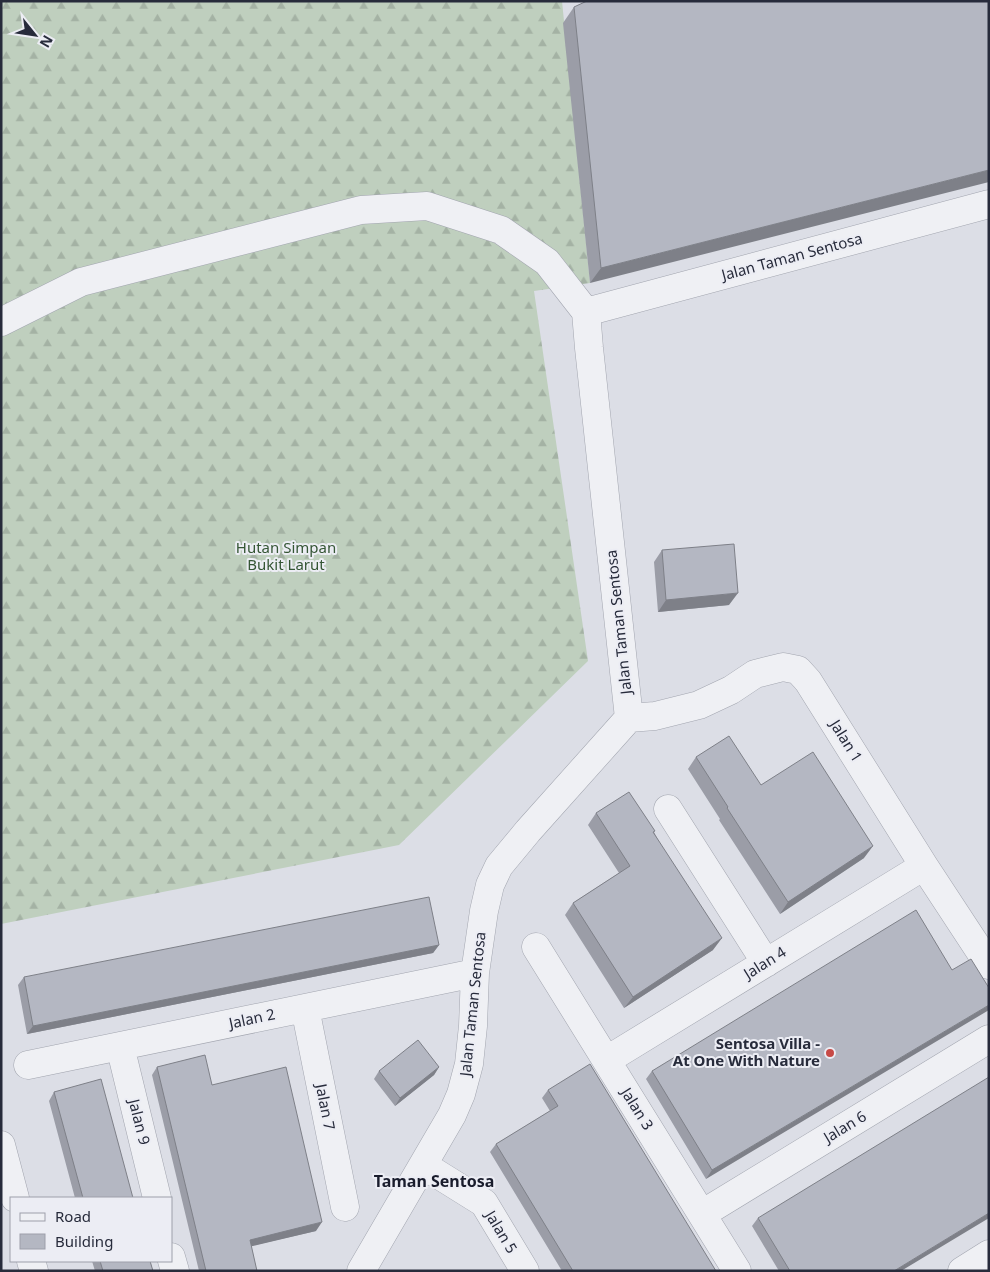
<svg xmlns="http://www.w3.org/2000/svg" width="990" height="1272" viewBox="0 0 990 1272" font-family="'Noto Sans',sans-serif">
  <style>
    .forest { fill: url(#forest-firs) }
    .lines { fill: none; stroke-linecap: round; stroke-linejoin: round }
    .minor-casing { stroke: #a2a5af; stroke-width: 29 }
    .minor { stroke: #eff0f4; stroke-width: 28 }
    .wall { fill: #9b9da7 }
    .shaded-wall { fill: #7e8088 }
    .building { fill: #b4b7c2; stroke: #7e8088 }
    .poi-dot { fill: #c74a46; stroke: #ecedf4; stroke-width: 2 }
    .labels { text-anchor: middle; stroke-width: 4; stroke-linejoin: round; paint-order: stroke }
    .street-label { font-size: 15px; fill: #272b3b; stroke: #ecedf4 }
    .park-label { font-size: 15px; fill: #355635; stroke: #ecedf4 }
    .poi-label { font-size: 15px; font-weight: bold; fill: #272b3b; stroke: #ecedf4; text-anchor: end }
    .neighbourhood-label { font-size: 16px; font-weight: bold; fill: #191c2c; stroke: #ecedf4 }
  </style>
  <defs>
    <pattern id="forest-firs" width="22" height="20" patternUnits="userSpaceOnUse" patternTransform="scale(1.25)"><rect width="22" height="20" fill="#bfcfbe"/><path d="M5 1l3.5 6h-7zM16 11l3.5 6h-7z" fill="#a4b2a4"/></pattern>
  </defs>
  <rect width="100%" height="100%" fill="#dcdee6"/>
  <!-- forest -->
  <path class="forest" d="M1 1H562L590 283 534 291 588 661 399 845 1 924Z"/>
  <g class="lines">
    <defs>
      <path id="minor" d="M586 312 989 204
        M1 322 81 282 361 210 427 206 501 230 547 262 586 312
        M629 718 655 716 699 705 731 690 755 674 783 667 798 670 808 681 924 866 989 965
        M668 809 766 963
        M536 947 737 1271
        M305 1008 345 1207
        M120 1046 157 1198
        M607 1060 924 866
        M28 1065 475 973
        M1 1145 15 1198
        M423 1165 484 1203 525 1271
        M702 1214 989 1039
        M171 1257 175 1271
        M31 1261 34 1271
        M361 1271 452 1115 461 1094 469 1064 473 1026 475 973 484 911 490 885 499 866 528 831 629 718 589 348 586 312
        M962 1271 989 1254"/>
    </defs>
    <!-- minor casing -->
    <use href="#minor" class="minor-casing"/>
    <!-- minor -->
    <use href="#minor" class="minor"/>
  </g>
  <!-- wall -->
  <path class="wall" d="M989 1 590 283 563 23 574 7Z
    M662 550 729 605 658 612 654 562Z
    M696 757 761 785 864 858 780 914 719 820 720 819 688 769Z
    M596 813 654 832 713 950 624 1008 565 915 573 903 619 873 588 825Z
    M439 945 433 953 27 1034 18 985 24 977Z
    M952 970 706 1179 646 1079 652 1071Z
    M157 1067 212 1085 316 1231 251 1246 257 1271H199L152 1075Z
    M439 1067 434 1075 395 1106 374 1079 379 1071Z
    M548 1090 716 1271H562L490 1152 496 1144 550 1111 542 1098Z
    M54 1092 133 1198H75L49 1101Z
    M758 1218 901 1271H779L752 1226Z
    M92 1261H150L153 1271H95Z"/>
  <!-- shaded-wall -->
  <path class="shaded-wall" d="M989 170V182L590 283 601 268Z
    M738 593 729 605 658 612 666 600Z
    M873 846 864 858 780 914 788 902Z
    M722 938 713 950 624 1008 633 997Z
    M439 945 433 953 27 1034 33 1026Z
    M989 1005V1010L706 1179 712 1170Z
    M439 1067 434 1075 395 1106 400 1098Z
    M989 1213V1218L901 1271H894Z
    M322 1222 316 1231 244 1248 250 1240Z"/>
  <!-- building -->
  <path class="building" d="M587 1H989V170L601 268 574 7Z
    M734 544 738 593 666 600 662 550Z
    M729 736 761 785 813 752 873 846 788 902 727 808 728 807 696 757Z
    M629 792 655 831 653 832 722 938 633 997 573 903 630 866 596 813Z
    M429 897 439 945 33 1026 24 977Z
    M916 910 952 970 971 959 989 988V1005L712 1170 652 1071Z
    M418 1040 439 1067 400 1098 379 1071Z
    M205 1055 212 1085 286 1067 322 1222 250 1240 257 1271H206L157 1067Z
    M590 1064 716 1271H573L496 1144 558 1106 548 1090Z
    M989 1077V1213L894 1271H790L758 1218Z
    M101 1079 133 1198H83L54 1092Z
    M100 1261H150L153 1271H103Z"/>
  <!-- markers -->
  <circle class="poi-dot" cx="830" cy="1053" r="5"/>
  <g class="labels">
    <!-- street labels -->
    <g class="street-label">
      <text transform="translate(792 257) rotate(-15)" y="5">Jalan Taman Sentosa</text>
      <text transform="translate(619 622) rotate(-96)" y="5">Jalan Taman Sentosa</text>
      <text transform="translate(846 741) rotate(58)" y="5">Jalan 1</text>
      <text transform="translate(765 963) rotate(-32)" y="5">Jalan 4</text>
      <text transform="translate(473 1004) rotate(-84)" y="5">Jalan Taman Sentosa</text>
      <text transform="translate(252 1019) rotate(-12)" y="5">Jalan 2</text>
      <text transform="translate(325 1107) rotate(79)" y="5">Jalan 7</text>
      <text transform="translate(637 1109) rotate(58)" y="5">Jalan 3</text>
      <text transform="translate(139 1122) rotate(76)" y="5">Jalan 9</text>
      <text transform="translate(845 1127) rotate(-31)" y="5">Jalan 6</text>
      <text transform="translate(501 1232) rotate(59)" y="5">Jalan 5</text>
    </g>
    <!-- park labels -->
    <g class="park-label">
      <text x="286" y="553">Hutan Simpan<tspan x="286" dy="17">Bukit Larut</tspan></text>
    </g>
    <!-- poi labels -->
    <g class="poi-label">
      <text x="820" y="1049">Sentosa Villa -<tspan x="820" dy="17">At One With Nature</tspan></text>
    </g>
    <!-- neighbourhood labels -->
    <g class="neighbourhood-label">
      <text x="434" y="1187">Taman Sentosa</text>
    </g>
  </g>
  <!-- border -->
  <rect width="990" height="1272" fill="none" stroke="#272b3b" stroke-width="5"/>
  <!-- legend -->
  <rect x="10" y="1197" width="162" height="65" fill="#ecedf4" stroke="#9d9faa"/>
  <rect x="20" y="1213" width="25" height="8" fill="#eff0f4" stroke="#9d9faa"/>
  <text x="55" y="1222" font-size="15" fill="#272b3b">Road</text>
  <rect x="20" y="1234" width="25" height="15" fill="#b4b7c2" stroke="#9d9faa"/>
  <text x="55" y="1247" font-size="15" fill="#272b3b">Building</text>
  <!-- north arrow -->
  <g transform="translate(35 35) rotate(120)" stroke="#ecedf4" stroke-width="4" paint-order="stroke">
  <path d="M0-4L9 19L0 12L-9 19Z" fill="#272b3b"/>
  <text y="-8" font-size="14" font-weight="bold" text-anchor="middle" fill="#272b3b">N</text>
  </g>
</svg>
